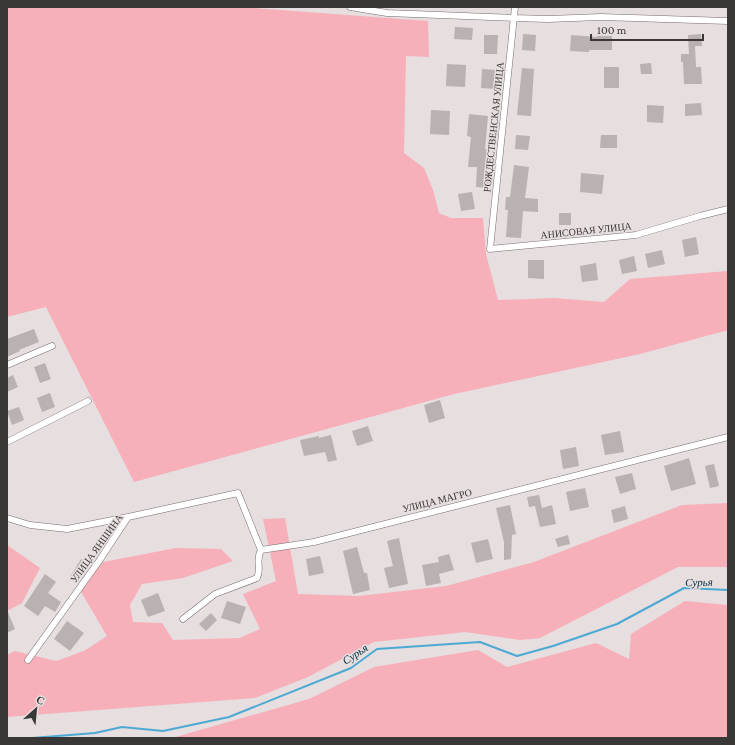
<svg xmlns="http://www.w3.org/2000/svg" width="735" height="745" viewBox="0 0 735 745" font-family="'Crimson Pro',serif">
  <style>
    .green { fill: #f7afba }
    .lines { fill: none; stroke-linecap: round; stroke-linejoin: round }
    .stream { stroke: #4ca9d4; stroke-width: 2 }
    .building { fill: #b9b1b2 }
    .street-casing { stroke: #756d6e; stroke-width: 7 }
    .street { stroke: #fff; stroke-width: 6 }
    .labels { text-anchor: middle; stroke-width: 3; stroke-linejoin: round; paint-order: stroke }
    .street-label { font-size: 10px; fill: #3a3737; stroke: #e6dedf }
    .water-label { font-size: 11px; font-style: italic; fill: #032f40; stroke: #e6dedf }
  </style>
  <rect width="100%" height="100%" fill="#e6dedf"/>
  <!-- green -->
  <path class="green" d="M7 7H241L428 21 429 57 406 56 404 153 424 168 433 190 439 213 451 218H483L486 254 498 300 554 298 604 302 630 279 728 271V330L640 354 454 394 134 482 46 307 7 317Z
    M728 503V567H678L540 638 520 640 465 632 374 642 308 677 255 698 7 717V655L15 651 56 661 84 651 107 636 80 590 103 562 176 548 221 549 233 561 183 578 142 584 130 605 133 622 162 623 173 640 240 638 260 629 243 594 276 581 263 519 285 518 298 594 359 596 446 586 534 562 682 505Z
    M7 545 40 568 22 603 7 611Z
    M685 601 728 605V738H172L309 699 374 667 478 650 507 667 596 643 629 659 631 634Z"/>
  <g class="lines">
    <!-- stream -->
    <path class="stream" d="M32 738 95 733 122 727 163 731 229 717 351 668 377 649 480 642 517 656 553 646 617 624 684 588 728 590"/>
  </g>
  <!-- building -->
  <path class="building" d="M455 27 473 28 472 40 454 39Z
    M523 34 536 35 535 51 522 50Z
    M701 34 702 46H695L696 67H701L702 84H684L683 62H681V54H689L688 35Z
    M484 35H498L497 54H484Z
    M571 35 597 37V36H612V50H589V52L570 51Z
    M651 63 652 74H641L640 64Z
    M447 64 466 65 465 87 446 86Z
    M604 67H619V88H604Z
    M522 68 534 69 531 116 517 115Z
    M482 69 497 70 496 89 481 88Z
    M701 103 702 115 685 116V104Z
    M647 105 664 106 663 123 647 122Z
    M431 110 450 111 449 135 430 134Z
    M469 114 488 116 485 149H487L484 176 490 177 488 188 476 187 477 167H468L471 137 467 136Z
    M516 135 530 136 528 150 515 149Z
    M601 135H617V148H600Z
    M514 165 529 167 525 198 538 199V212L523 211 521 238 506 237 508 210H505L506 197H510Z
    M581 173 604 175 602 194 580 192Z
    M472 192 475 209 461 211 458 194Z
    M559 213H571V225H559Z
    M696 237 699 254 685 257 682 240Z
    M662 250 665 264 648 268 645 254Z
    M634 256 637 271 622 274 619 260Z
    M528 260H544V279L528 278Z
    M596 263 598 280 582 282 580 266Z
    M34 329 39 342 19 350 20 351 7 357V339Z
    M45 363 51 379 40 383 34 367Z
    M13 375 18 387 7 392V378Z
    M50 393 55 407 42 412 37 398Z
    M440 400 445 418 429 423 424 405Z
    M19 407 24 420 12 425 7 411Z
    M368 426 373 441 357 446 352 431Z
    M620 431 624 452 605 455 601 435Z
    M331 435 337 460 328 462 325 452 304 456 300 440 319 436V438Z
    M576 447 579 466 563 469 560 450Z
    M689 458 696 484 671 491 664 466Z
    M714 464 719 486 710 488 705 466Z
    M632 473 636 489 620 494 615 477Z
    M585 488 589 507 570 511 566 492Z
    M539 495 542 508 552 505 556 524 540 527 535 506 529 507 527 497Z
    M510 505 516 534 512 535 511 559 504 560V542L496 508Z
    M625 506 628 519 614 523 611 510Z
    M568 535 570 544 558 547 555 539Z
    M399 538 408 584 389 588 384 568 393 566 387 541Z
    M488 539 493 559 476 563 471 543Z
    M357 547 364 573H367L370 590 353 594 343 551Z
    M449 554 454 570 439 574 441 583 426 586 422 565 439 562 438 557Z
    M320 556 324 573 309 576 306 559Z
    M81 559 90 565 78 582 70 577Z
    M45 574 56 582 48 593 61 602 55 612 45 606 38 616 24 606Z
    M158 593 165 611 148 617 141 600Z
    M227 601 246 607 240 624 221 618Z
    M7 610 15 629 7 633Z
    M211 613 217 620 206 631 199 624Z
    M67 621 84 633 70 651 54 639Z"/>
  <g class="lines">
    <defs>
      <path id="street" d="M350 7 387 13 514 18 548 19 601 17 728 21
        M515 7 490 249 636 235 700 216 728 209
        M7 365 52 346
        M7 442 88 401
        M7 518 30 525 67 529 128 517
        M183 619 215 594 257 578C262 568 255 561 261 550L314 542 728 437
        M28 660 99 561 128 517 238 493 261 550"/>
    </defs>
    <!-- street casing -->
    <use href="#street" class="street-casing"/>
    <!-- street -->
    <use href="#street" class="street"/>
  </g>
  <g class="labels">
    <!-- street labels -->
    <g class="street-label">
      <text transform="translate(493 127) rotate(-84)" y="4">РОЖДЕСТВЕНСКАЯ УЛИЦА</text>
      <text transform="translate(586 230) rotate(-6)" y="4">АНИСОВАЯ УЛИЦА</text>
      <text transform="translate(437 500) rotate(-14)" y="4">УЛИЦА МАГРО</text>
      <text transform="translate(96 548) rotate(-54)" y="4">УЛИЦА ЯНШИНА</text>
    </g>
    <!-- water labels -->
    <g class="water-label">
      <text transform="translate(699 582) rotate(-1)" y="4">Сурья</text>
      <text transform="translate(355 654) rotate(-33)" y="4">Сурья</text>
    </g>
  </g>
  <!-- border -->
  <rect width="735" height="745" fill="none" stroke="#3a3737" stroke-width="16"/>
  <!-- north arrow -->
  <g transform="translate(36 709) rotate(27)" stroke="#e6dedf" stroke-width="3" paint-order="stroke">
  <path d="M0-3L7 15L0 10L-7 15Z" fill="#3a3737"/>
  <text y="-6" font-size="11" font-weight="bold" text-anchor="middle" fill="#3a3737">С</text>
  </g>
  <!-- scale -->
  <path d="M591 34v6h112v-6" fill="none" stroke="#3a3737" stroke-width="2"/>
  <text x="597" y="34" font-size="12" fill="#3a3737" stroke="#e6dedf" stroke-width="3" paint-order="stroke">100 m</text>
</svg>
